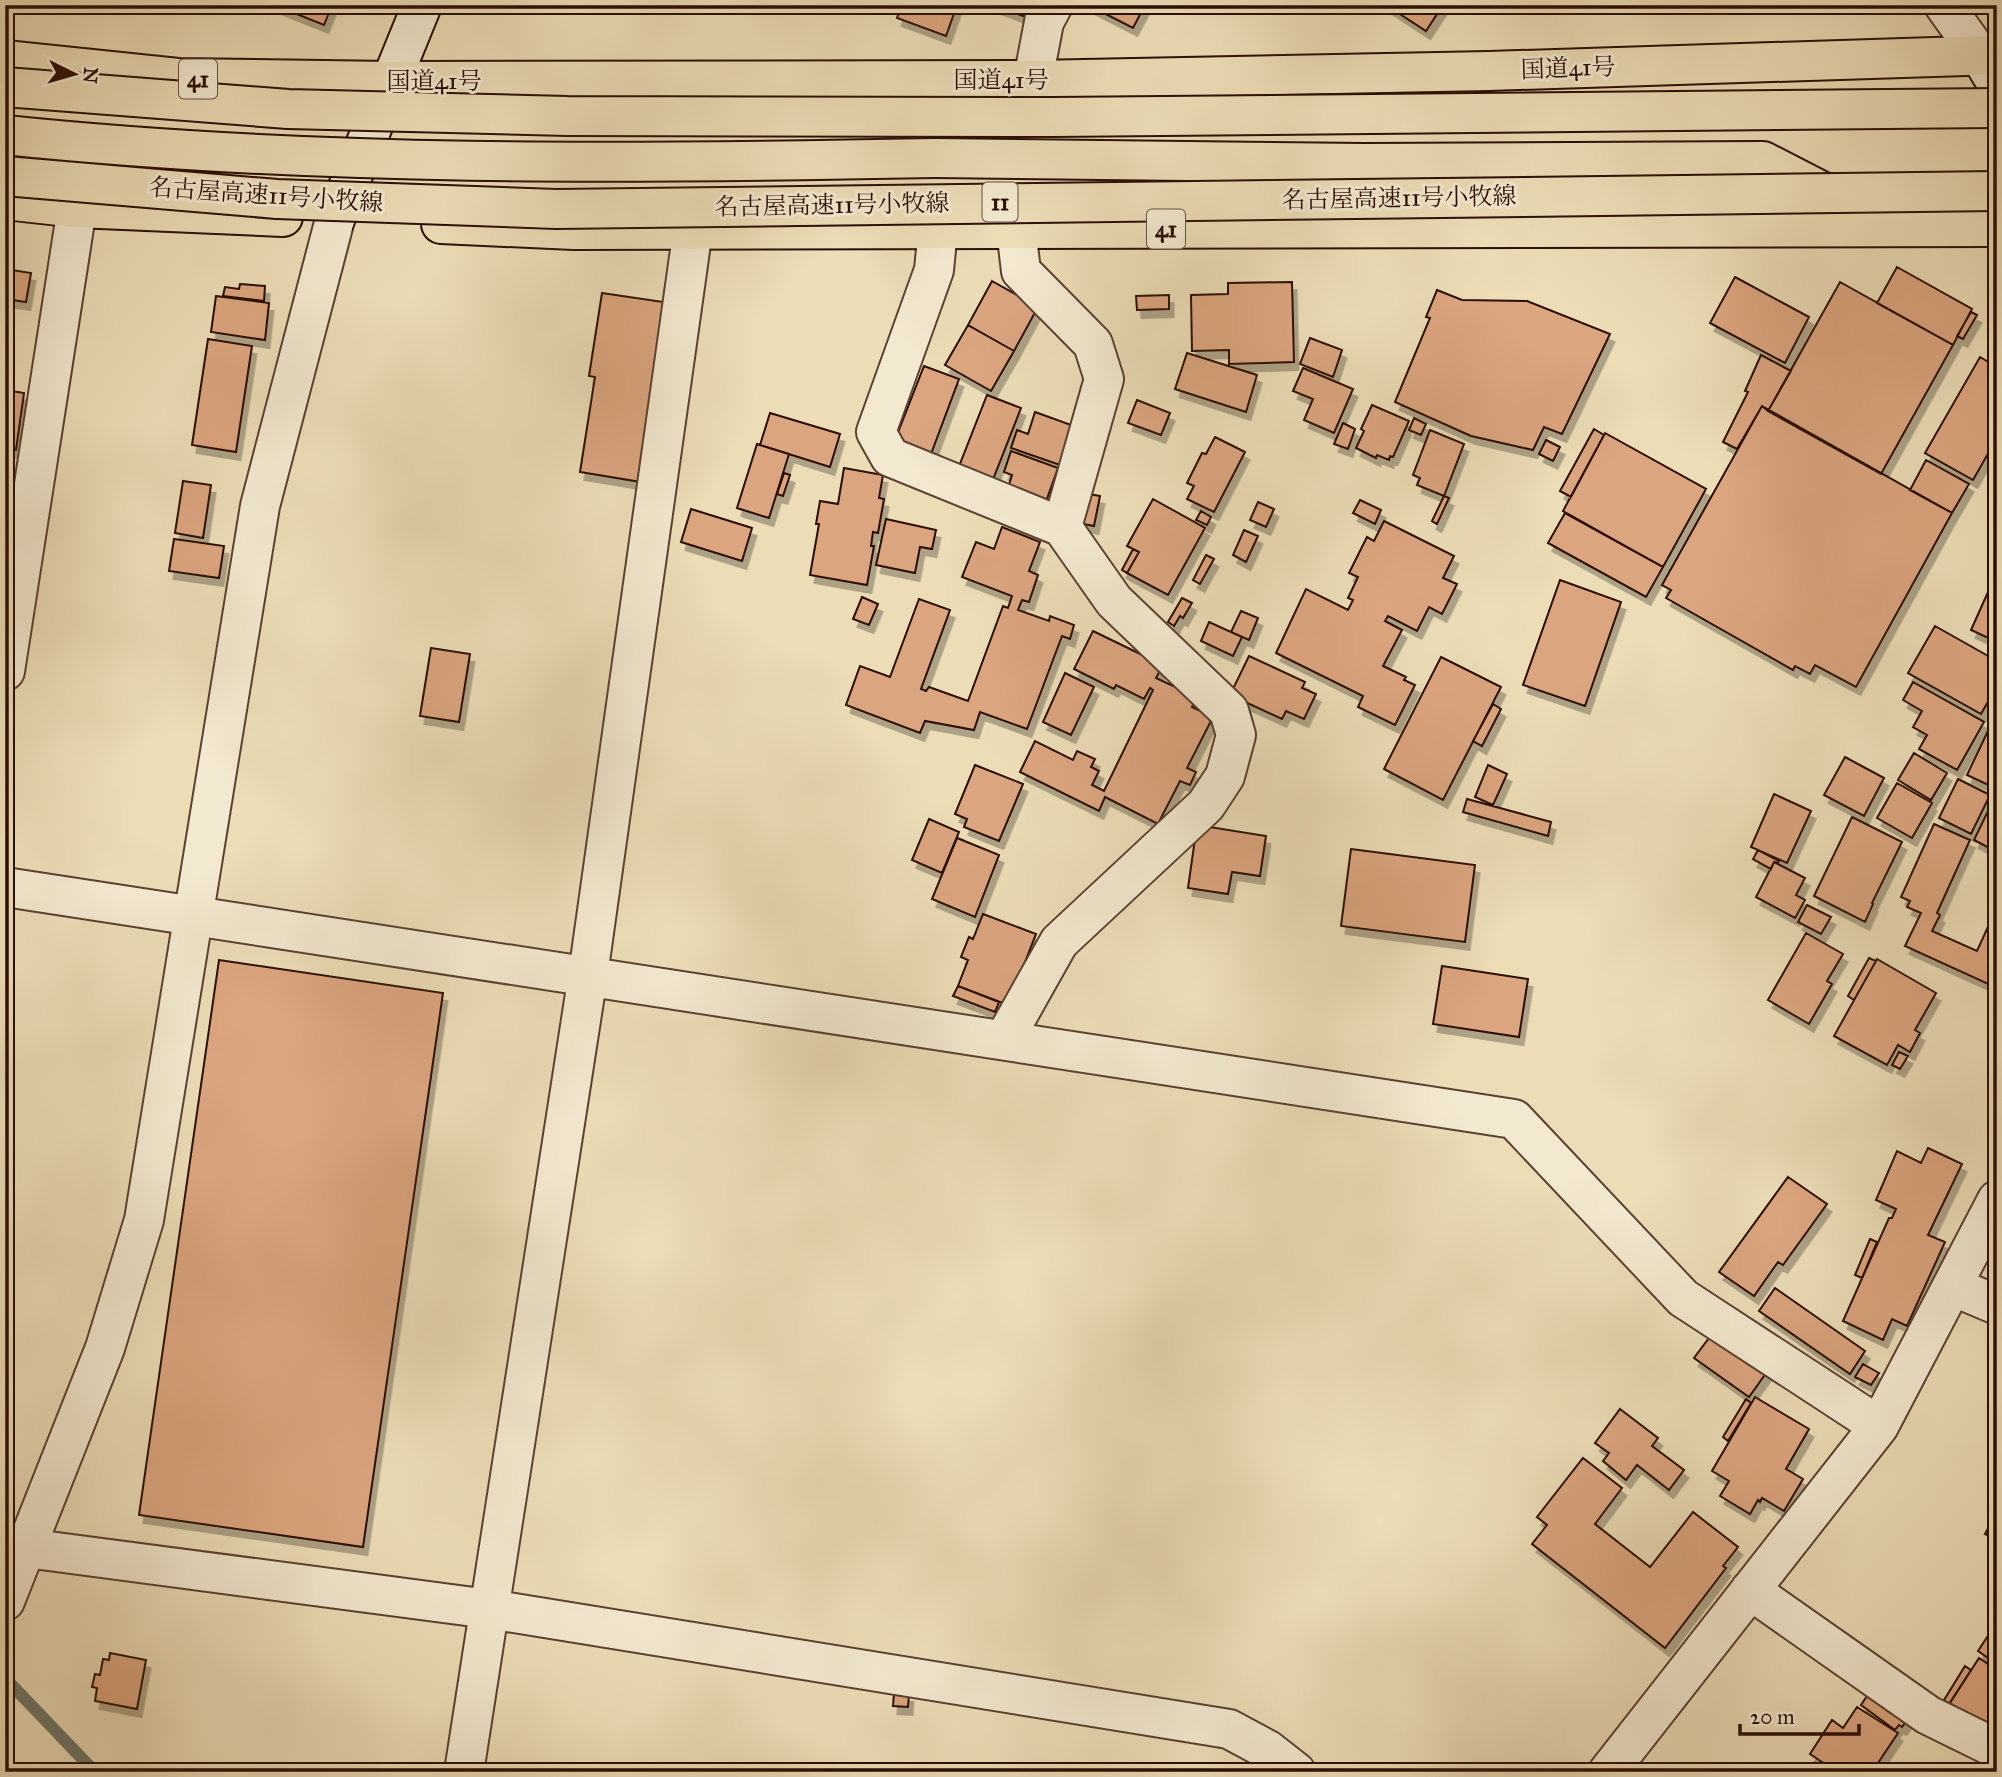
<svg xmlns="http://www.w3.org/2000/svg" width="2002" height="1777" viewBox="0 0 2002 1777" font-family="'IM FELL Great Primer','Noto Serif JP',serif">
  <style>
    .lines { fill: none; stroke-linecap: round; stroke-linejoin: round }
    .stream { stroke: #6c766a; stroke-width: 12 }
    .building { fill: #dba57f; stroke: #290d04; stroke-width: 2; filter: url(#shadow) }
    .minor-casing { stroke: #5a4131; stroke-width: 42 }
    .tertiary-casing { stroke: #5a4131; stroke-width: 42 }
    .secondary-casing { stroke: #290d04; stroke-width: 42 }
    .trunk-casing { stroke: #290d04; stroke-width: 42 }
    .motorway-casing { stroke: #290d04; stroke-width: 42 }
    .minor { stroke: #f3e9d0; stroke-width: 38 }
    .tertiary { stroke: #f3e9d0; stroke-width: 38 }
    .secondary { stroke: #f3e9d0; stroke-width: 38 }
    .trunk { stroke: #ecddb7; stroke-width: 38 }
    .motorway { stroke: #ecddb7; stroke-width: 38 }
    .motorway-bridge-casing { stroke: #290d04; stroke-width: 42; stroke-linecap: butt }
    .motorway-bridge { stroke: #ecddb7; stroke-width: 38 }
    .labels { text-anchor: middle; stroke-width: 6; stroke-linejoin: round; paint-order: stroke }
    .shield { fill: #f3e9d0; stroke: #664f41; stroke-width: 2 }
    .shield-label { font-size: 23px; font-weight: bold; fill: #290d04 }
    .street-label { font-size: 24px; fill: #290d04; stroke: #f3e9d0 }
  </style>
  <defs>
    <filter id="shadow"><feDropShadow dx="4.5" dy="8" stdDeviation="0" flood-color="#0004"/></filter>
  </defs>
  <rect width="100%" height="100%" fill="#ecddb7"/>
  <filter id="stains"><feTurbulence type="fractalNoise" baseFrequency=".00286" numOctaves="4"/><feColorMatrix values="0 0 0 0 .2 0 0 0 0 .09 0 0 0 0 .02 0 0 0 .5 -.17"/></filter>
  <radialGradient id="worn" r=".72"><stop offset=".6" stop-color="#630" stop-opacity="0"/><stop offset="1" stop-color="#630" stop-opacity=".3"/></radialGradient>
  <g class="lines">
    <!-- stream -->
    <path class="stream" d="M5 1678 95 1772"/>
  </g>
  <!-- building -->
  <path class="building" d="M274 5H332L324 25Z
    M902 5H957L946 36 897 18Z
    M994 5H1027L1023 16Z
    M1088 5H1145L1133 28Z
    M1386 5H1443L1426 31Z
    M1897 267 1972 309 1953 345 1877 303Z
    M5 269 31 273 26 302 5 299Z
    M1735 277 1809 317 1785 363 1710 323Z
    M992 281 1038 307 1014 351 968 325Z
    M1292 282 1294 362 1229 364V350L1192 351 1191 295 1228 294V283Z
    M1840 282 1953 345 1881 474 1768 411Z
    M240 284 265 286 264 301 223 296 225 287 239 289Z
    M1437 290 1462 300 1527 301 1610 334 1562 434 1544 427 1533 450 1471 436 1395 402 1430 318 1426 317Z
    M602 293 670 303 641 482 580 472 595 377 589 376Z
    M1169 295V309L1137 310 1136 296Z
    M216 296 269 303 265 340 211 332Z
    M1971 312 1977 315 1963 339 1957 336Z
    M968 325 1014 351 991 391 945 365Z
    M1310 338 1342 350 1333 377 1300 364Z
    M208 339 252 346 236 452 192 445Z
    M1187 353 1257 375 1246 412 1175 389Z
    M1761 355 1791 371 1768 411 1762 406 1737 449 1723 442 1748 392 1745 391Z
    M1980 357 1997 367V438L1973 480 1925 453Z
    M924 366 959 379 931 454 895 440Z
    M1303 368 1353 389 1334 433 1304 420 1313 399 1293 391Z
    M5 390 24 393 16 450 5 449Z
    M987 395 1021 408 992 482 958 469Z
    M1137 400 1170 413 1161 435 1128 423Z
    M1372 405 1409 421 1393 457 1390 456 1389 460 1377 455 1376 458 1356 448 1364 431 1361 429Z
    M1762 406 1952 513 1856 687 1815 665 1810 674 1795 666 1793 670 1666 598 1671 590 1662 585Z
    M1035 412 1074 426 1060 465 1011 448 1017 430 1028 434Z
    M770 413 840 434 830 467 760 445Z
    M1414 418 1426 424 1421 435 1409 430Z
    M1343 423 1355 429 1348 449 1334 444Z
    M1594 429 1604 435 1571 497 1560 491Z
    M1430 430 1464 444 1444 496 1417 485 1420 478 1413 475Z
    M1605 433 1706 489 1663 567 1563 511Z
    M1215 437 1245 452 1214 512 1187 499 1194 486 1187 483 1202 453 1206 454Z
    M1546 440 1560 447 1553 461 1539 454Z
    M757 444 789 454 769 518 737 508Z
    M1011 451 1058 468 1044 507 1006 494 1012 475 1004 472Z
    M1926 460 1969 484 1952 513 1910 490Z
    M844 468 883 475 879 498 884 499 878 533 873 532 871 546H874L867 585 810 575 819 524H816L820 501 838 504Z
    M784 473 790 475 783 496 777 494Z
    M183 481 211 485 203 538 175 533Z
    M1084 493 1100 496 1094 526 1078 523Z
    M1444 496 1449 498 1437 524 1432 521Z
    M1153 499 1205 528 1168 595 1127 573 1139 552 1127 546Z
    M1360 500 1381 510 1375 524 1353 513Z
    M1258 502 1274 509 1266 527 1250 520Z
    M691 509 752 528 742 561 681 542Z
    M1201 511 1211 517 1207 525 1196 520Z
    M1565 513 1663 567 1646 597 1548 543Z
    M886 519 936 530 932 549 920 547 915 573 876 565Z
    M1384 521 1454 556 1443 578 1457 584 1442 614 1429 607 1417 631 1388 616 1385 621 1402 630 1383 666 1406 677 1404 680 1415 685 1395 725 1358 707 1363 696 1276 653 1306 589 1348 610 1353 600 1348 598 1358 577 1349 573 1367 537 1374 541Z
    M1002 527 1040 542 1029 571 1038 575 1029 602 1022 600 1018 610 1049 621 1050 616 1074 625 1070 639 1062 636 1027 729 980 712 974 730 925 721 920 733 846 705 860 666 890 677 919 599 950 610 921 689 926 691 929 687 968 701 1003 606 1008 608 1012 596 962 577 976 542 994 549Z
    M1244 530 1258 536 1246 562 1233 555Z
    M174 539 224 546 219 578 169 571Z
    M1133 549 1139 552 1127 573 1122 570Z
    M1206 555 1214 559 1200 584 1193 580Z
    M1997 572V642L1971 630Z
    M1560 580 1621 602 1585 706 1523 685Z
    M862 597 878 604 869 625 853 619Z
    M1182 598 1192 603 1183 618 1180 616 1174 626 1168 622Z
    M1241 611 1258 618 1249 640 1231 632Z
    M1209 622 1242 637 1233 656 1201 641Z
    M1935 626 1997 661V686L1981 714 1908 673Z
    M1093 631 1163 665 1156 678 1197 697 1192 707 1213 717 1187 768 1196 772 1190 785 1180 781 1158 824 1105 797 1099 811 1020 772 1035 741 1073 760 1077 751 1095 759 1091 767 1099 771 1092 785 1104 791 1153 690 1150 688 1144 699 1116 685 1114 689 1074 669Z
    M431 648 470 654 459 722 420 716Z
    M1249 656 1305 682 1302 688 1316 694 1304 719 1286 711 1282 719 1230 695Z
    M1441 657 1501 687 1443 800 1384 769Z
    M1065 673 1094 687 1071 735 1043 722Z
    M1913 682 1984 722 1957 770 1919 749 1927 735 1913 727 1922 711 1903 700Z
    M1493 704 1501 709 1482 746 1473 741Z
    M1997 712V789L1967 775Z
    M1914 753 1947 773 1931 800 1898 780Z
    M1845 757 1884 778 1864 816 1824 795Z
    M975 765 1023 784 999 841 964 827 967 819 955 814Z
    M1488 765 1507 774 1493 805 1475 797Z
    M1958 779 1990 795 1971 834 1939 818Z
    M1897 783 1932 803 1912 838 1877 818Z
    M1774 794 1811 811 1787 863 1751 847Z
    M1467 799 1551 822 1548 836 1463 812Z
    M1987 813 1997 818V852L1974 840Z
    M1852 817 1902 842 1872 903 1873 904 1865 922 1814 896Z
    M929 819 959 832 942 873 912 860Z
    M1934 824 1970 840 1937 913 1940 915 1932 931 1977 951 1997 907V988L1905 946 1921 913 1907 907 1910 901 1901 897Z
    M1197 825 1266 836 1260 876 1232 872 1228 894 1188 888Z
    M957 838 999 855 975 917 932 899Z
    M1351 849 1475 865 1465 942 1341 926Z
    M1758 850 1779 861 1778 863 1774 862 1771 869 1753 859Z
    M1774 862 1805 878 1796 895 1805 900 1795 918 1756 897Z
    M1807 905 1831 917 1821 934 1798 922Z
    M983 914 1036 934 1008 1005 958 986 968 960 961 957 969 937 973 939Z
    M1806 933 1843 954 1827 981 1832 984 1809 1024 1768 1000Z
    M1869 958 1876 961 1854 1000 1848 996Z
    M1877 959 1936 993 1915 1030 1920 1033 1910 1052 1898 1045 1887 1065 1834 1036Z
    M219 960 443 993 363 1547 139 1515Z
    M1442 966 1528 979 1519 1037 1433 1024Z
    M958 986 999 1002 995 1012 953 996Z
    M1899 1052 1908 1056 1900 1069 1892 1065Z
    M1928 1148 1962 1164 1928 1235 1945 1242 1907 1326 1892 1319 1883 1340 1843 1321 1889 1218H1892L1896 1209 1876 1200 1897 1151 1921 1163Z
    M1788 1177 1827 1204 1783 1265 1778 1262 1754 1296 1719 1272Z
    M1870 1239 1877 1242 1862 1278 1855 1275Z
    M1775 1288 1865 1351 1850 1374 1759 1311Z
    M1715 1330 1769 1369 1749 1397 1694 1358Z
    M1863 1364 1879 1373 1871 1385 1855 1377Z
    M1755 1397 1809 1429 1786 1469 1803 1479 1784 1511 1762 1498 1760 1502 1758 1500 1750 1514 1720 1496 1729 1481 1712 1471Z
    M1746 1399 1751 1403 1728 1441 1723 1437Z
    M1620 1409 1658 1438 1652 1446 1684 1470 1669 1490 1637 1465 1626 1480 1603 1461 1609 1453 1595 1443Z
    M1583 1458 1622 1488 1595 1524 1650 1567 1693 1512 1738 1547 1723 1566 1726 1568 1665 1648 1532 1544 1547 1525 1537 1517Z
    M1997 1511V1540L1985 1534Z
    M1997 1622V1664L1978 1651Z
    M110 1653 146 1660 137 1709 95 1701 97 1688 92 1687 95 1674 100 1675 103 1659 109 1660Z
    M1979 1658 1997 1670V1734L1950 1703Z
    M1965 1666 1971 1670 1949 1704 1944 1700Z
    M1871 1690 1908 1719 1902 1727 1899 1725 1895 1730 1861 1705Z
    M894 1693 909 1694 908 1707 893 1706Z
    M1857 1707 1898 1733 1872 1772H1837L1810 1754 1832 1720 1843 1728Z"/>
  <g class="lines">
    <defs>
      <path id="minor" d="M1033 80 1044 22 1053 5
        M938 229 934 270 876 432 890 457 1062 527 1114 601 1229 711 1236 735 1225 776 1206 805 1059 942 1004 1040
        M1016 229 1021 271 1093 344 1104 379 1062 527
        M5 671 77 208
        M5 887 1514 1119 1683 1298 1879 1426
        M1952 1286 1997 1305
        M5 1542 26 1548 489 1609 1229 1729 1268 1750 1296 1772
        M1750 1590 1928 1715 1997 1749
        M464 1772 588 975 693 229
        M1608 1772 1879 1426 1997 1200"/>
      <path id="tertiary" d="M1944 5 1979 54
        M5 1601 105 1348 144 1220 260 506 335 219"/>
      <path id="secondary" d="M1979 54 1997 84
        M335 219 422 5"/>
      <path id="trunk" d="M5 60 178 78 392 81 1033 80 1489 71 1997 55
        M5 200 77 208 283 217
        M441 224 574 230 1997 227"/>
      <path id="motorway" d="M935 158 1364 163 1763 161 1827 194"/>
    </defs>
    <!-- minor casing -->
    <use href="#minor" class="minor-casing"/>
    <!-- tertiary casing -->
    <use href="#tertiary" class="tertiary-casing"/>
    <!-- secondary casing -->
    <use href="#secondary" class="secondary-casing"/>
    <!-- trunk casing -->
    <use href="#trunk" class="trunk-casing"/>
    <!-- motorway casing -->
    <use href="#motorway" class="motorway-casing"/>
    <!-- minor -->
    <use href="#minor" class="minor"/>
    <!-- tertiary -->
    <use href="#tertiary" class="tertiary"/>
    <!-- secondary -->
    <use href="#secondary" class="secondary"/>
    <!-- trunk -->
    <use href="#trunk" class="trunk"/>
    <!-- motorway -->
    <use href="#motorway" class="motorway"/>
    <defs>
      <path id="motorway-bridge" d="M5 87 288 109 567 116 1054 117 1997 108
        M5 135C314 167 625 164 935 158
        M5 176 277 199 556 209 1997 191"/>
    </defs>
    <!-- motorway-bridge casing -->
    <use href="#motorway-bridge" class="motorway-bridge-casing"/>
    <!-- motorway-bridge -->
    <use href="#motorway-bridge" class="motorway-bridge"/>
  </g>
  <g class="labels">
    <!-- shield labels -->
    <g class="shield">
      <rect x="179" y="59.5" width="38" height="39" rx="5"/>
      <rect x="982.5" y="182.5" width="35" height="39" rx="5"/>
      <rect x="1147" y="209.5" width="38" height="39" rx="5"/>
    </g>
    <g class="shield-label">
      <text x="198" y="87">41</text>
      <text x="1000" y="210">11</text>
      <text x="1166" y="237">41</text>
    </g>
    <!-- street labels -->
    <g class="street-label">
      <text transform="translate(1568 68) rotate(-2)" y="8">国道41号</text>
      <text x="1001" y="88">国道41号</text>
      <text x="434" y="89">国道41号</text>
      <text transform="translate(266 195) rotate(4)" y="8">名古屋高速11号小牧線</text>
      <text transform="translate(1399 198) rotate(-1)" y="8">名古屋高速11号小牧線</text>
      <text transform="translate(832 205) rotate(-1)" y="8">名古屋高速11号小牧線</text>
    </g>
  </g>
  <!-- margin -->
  <rect width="2002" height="1777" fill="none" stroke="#ecddb7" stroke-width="28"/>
  <rect x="7" y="7" width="1988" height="1763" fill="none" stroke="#290d04" stroke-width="3.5"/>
  <rect x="14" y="14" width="1974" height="1749" fill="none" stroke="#290d04" stroke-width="2"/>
  <!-- north arrow -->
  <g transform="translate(74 74) rotate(95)" stroke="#f3e9d0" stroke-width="5" paint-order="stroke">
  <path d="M0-5L12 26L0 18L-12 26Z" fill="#290d04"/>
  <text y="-10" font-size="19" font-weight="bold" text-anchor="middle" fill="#290d04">N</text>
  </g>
  <!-- scale -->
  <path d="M1740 1724v10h119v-10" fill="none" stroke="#290d04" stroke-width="3.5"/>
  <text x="1750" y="1724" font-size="21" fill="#290d04" stroke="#f3e9d0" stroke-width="5" paint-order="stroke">20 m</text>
  <rect width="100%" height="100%" filter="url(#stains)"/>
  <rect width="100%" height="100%" fill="url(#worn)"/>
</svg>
